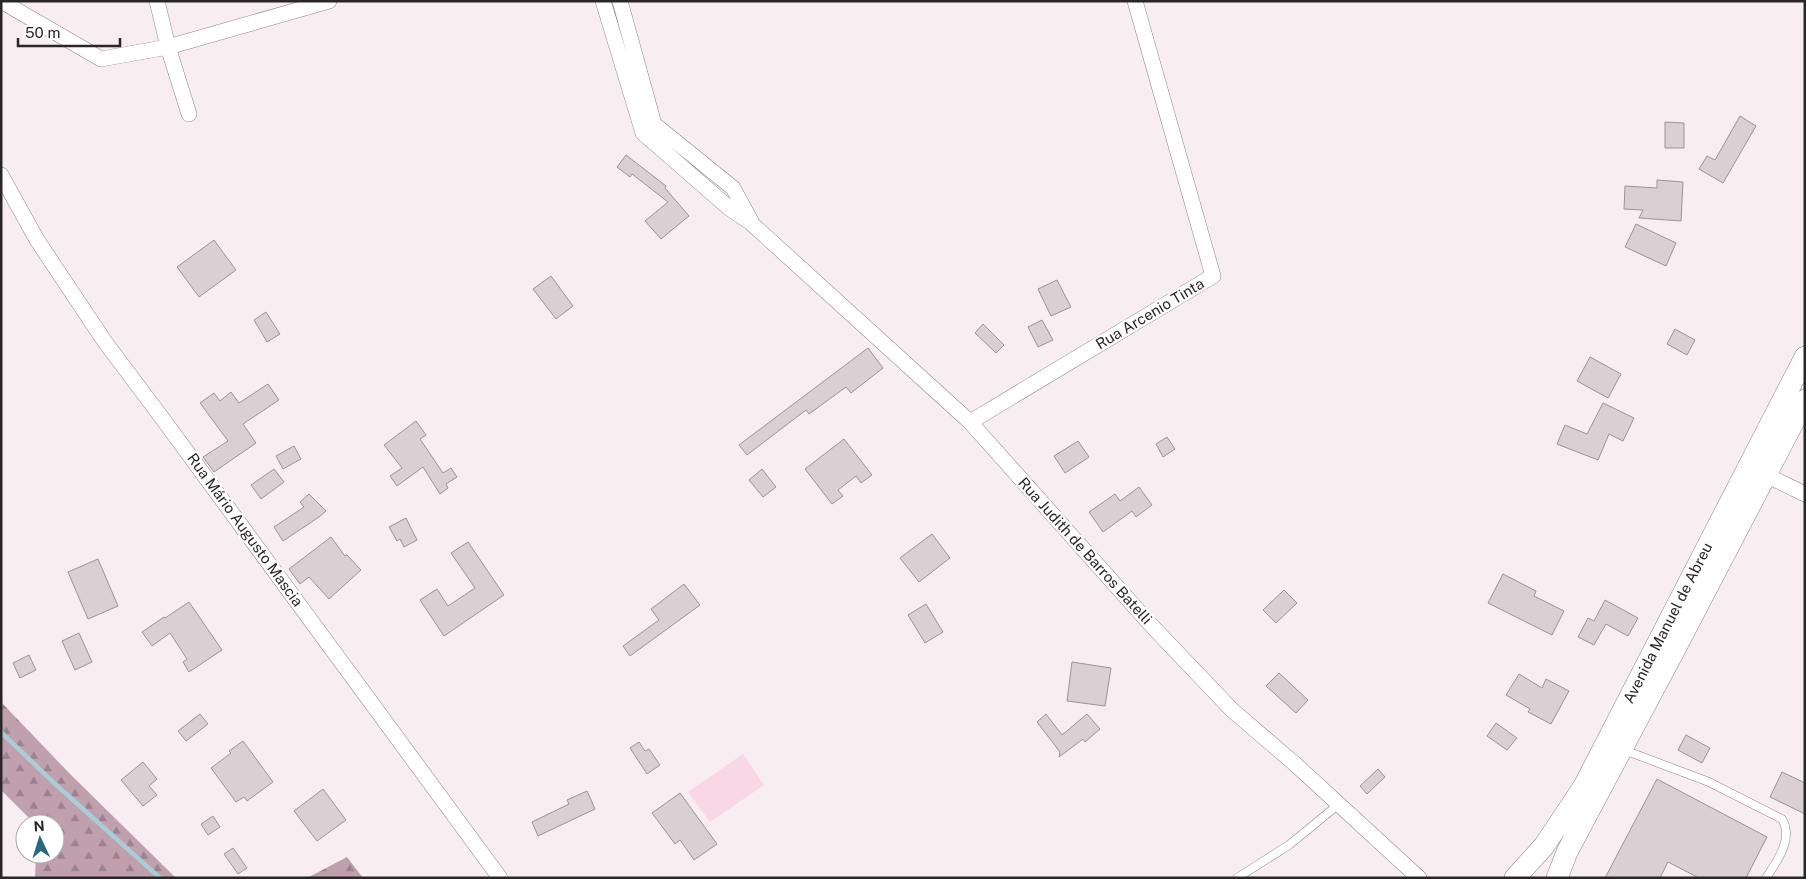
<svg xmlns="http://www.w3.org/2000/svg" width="1806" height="879" viewBox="0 0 1806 879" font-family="'Public Sans',sans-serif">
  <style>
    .green { fill: #f8d8e5 }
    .forest { fill: url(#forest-firs) }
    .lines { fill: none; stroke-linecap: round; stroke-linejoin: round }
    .stream { stroke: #a8ccd8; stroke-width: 4.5 }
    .building { fill: #dacfd3; stroke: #9d9397 }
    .service-casing { stroke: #8e8588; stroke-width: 9 }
    .minor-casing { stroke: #8e8588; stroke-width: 16 }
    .secondary-casing { stroke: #8e8588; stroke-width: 22 }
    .service { stroke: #fff; stroke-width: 8 }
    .minor { stroke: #fff; stroke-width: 15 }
    .secondary { stroke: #fff; stroke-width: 21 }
    .labels { text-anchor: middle; stroke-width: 4.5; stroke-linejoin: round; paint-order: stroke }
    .street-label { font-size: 15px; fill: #2a2627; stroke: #fff }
  </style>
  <defs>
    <pattern id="forest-firs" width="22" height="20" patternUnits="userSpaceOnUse" patternTransform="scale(1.25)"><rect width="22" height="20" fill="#c0a0ad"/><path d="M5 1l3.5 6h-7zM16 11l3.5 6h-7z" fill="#9c828d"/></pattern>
  </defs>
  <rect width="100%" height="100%" fill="#f8edf1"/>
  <!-- green -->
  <path class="green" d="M743 754 764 785 710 822 688 792Z"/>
  <!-- forest -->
  <path class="forest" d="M1 702 71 775 176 878H35L36 854H55V824H35L1 790Z
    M347 857 363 878H307Z"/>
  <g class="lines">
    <!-- stream -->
    <path class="stream" d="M1 732 54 783 160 878"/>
  </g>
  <!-- building -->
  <path class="building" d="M1740 116 1756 126 1723 183 1699 169 1707 156 1715 160Z
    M1665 122 1684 123V148H1665Z
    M626 155 666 186 665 188 689 216 661 239 645 221 668 202 632 174 630 177 617 167Z
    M1657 180 1683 182 1681 221 1639 218 1643 210 1624 209 1625 186 1657 188Z
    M1636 224 1676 243 1666 266 1625 247Z
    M214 240 236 270 199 297 177 267Z
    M551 276 573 306 556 319 533 289Z
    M1057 280 1071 307 1051 316 1038 289Z
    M266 312 280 334 267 342 254 320Z
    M1042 320 1053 340 1038 347 1028 327Z
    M983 324 1004 345 996 353 975 333Z
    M1675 329 1695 340 1687 355 1667 344Z
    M868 348 883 368 851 393 846 387 809 414 806 410 747 455 739 445Z
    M1590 357 1621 374 1608 398 1577 381Z
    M268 384 279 400 243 424 256 443 214 472 203 457 228 441 200 403 214 393 220 401 231 392 239 403Z
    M1603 403 1634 418 1623 441 1609 434 1598 460 1557 444 1565 425 1587 434Z
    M416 421 426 435 420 439 443 473 451 468 457 477 446 484 448 488 440 494 423 467 397 486 390 476 402 468 384 445Z
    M1167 437 1175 449 1163 457 1156 444Z
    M844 439 872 475 861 483 856 476 838 490 843 496 832 504 805 469Z
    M1078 441 1089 457 1065 473 1054 456Z
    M294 446 301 459 283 469 276 456Z
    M274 469 284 482 261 499 251 485Z
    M762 469 776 487 763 497 749 480Z
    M1139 487 1152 505 1136 517 1132 511 1103 532 1089 512 1115 494 1120 501Z
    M309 494 326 511 319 517 283 541 274 527 304 507 300 502Z
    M406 518 417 540 404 547 400 539 397 541 389 527Z
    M932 534 950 558 919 582 900 558Z
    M331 537 345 556 347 555 361 570 329 599 309 577 300 584 289 569Z
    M468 542 504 595 444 636 420 600 437 589 448 606 475 588 451 553Z
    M98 559 118 606 88 619 68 572Z
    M1503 574 1536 591 1534 596 1564 611 1552 635 1488 603Z
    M684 584 700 605 630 656 623 646 659 620 651 609Z
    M1284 590 1297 603 1276 623 1263 610Z
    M1605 600 1638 618 1628 636 1606 624 1594 645 1578 637 1588 618 1594 621Z
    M189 602 222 650 189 672 183 662 187 659 170 633 152 646 142 632 164 617 165 618Z
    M926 604 943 632 925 643 908 615Z
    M79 633 92 662 75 670 62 641Z
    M29 655 36 670 20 678 13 663Z
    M1072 662 1111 668 1105 706 1067 701Z
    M1279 673 1308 700 1296 713 1266 686Z
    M1519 674 1542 688 1546 679 1569 691 1551 724 1528 712 1530 709 1506 695Z
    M200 714 208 724 186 741 178 731Z
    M1046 714 1062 735 1087 714 1100 729 1085 742 1083 739 1059 757 1060 752 1037 722Z
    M1496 723 1517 738 1507 750 1487 736Z
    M1686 735 1710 748 1702 763 1678 750Z
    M243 741 273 782 247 801 244 797 236 802 211 768 231 753 229 751Z
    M639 742 645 751 649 749 660 765 647 774 630 748Z
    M143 762 157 779 149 786 157 795 143 806 121 780Z
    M1378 769 1385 777 1367 794 1360 786Z
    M1782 772 1805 783V814L1770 797Z
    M1657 779 1767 837 1746 878H1699L1668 862 1660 878H1605Z
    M323 789 346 820 317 841 294 811Z
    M587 791 595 809 538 836 532 822 569 804 567 800Z
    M680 793 717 844 694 860 680 840 675 844 652 813Z
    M213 816 220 827 208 835 201 824Z
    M233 848 247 868 238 874 224 854Z"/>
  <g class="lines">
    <defs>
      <path id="service" d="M1624 750 1709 782 1782 819C1794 839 1777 861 1766 878
        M1237 878 1289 845 1339 804"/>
      <path id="minor" d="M1 1 101 59 168 47 329 1
        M157 1 168 47 189 114
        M603 1 643 133 729 208 751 223 970 422 1151 625 1232 710 1295 764 1419 878
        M620 1 654 124 733 188 751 221
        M1 175 37 240 105 342 165 422 500 878
        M970 422 1213 276 1135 1
        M1766 475 1805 494"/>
      <path id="secondary" d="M1515 878 1544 846 1584 786 1805 357
        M1557 878 1567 852 1675 649 1805 400"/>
    </defs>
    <!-- service casing -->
    <use href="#service" class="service-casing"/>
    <!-- minor casing -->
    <use href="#minor" class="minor-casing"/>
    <!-- secondary casing -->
    <use href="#secondary" class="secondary-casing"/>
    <!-- service -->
    <use href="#service" class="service"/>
    <!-- minor -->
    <use href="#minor" class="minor"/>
    <!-- secondary -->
    <use href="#secondary" class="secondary"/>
  </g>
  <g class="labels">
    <!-- street labels -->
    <g class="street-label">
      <text transform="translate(1150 314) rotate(-31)" y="5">Rua Arcenio Tinta</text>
      <text transform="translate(245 530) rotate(54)" y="5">Rua Mário Augusto Mascia</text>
      <text transform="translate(1085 551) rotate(48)" y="5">Rua Judith de Barros Batelli</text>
      <text transform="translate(1668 623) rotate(-63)" y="5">Avenida Manuel de Abreu</text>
    </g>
  </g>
  <!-- border -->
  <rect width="1806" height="879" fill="none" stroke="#2a2627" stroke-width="5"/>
  <!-- north arrow -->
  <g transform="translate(40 839) rotate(356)"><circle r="24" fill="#ffffff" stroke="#aaa8a9"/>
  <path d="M0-4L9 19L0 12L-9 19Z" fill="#27697c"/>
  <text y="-8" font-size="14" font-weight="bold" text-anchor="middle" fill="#2a2627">N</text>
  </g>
  <!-- scale -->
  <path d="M18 38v8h102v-8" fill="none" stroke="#2a2627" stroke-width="2.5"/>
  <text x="25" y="38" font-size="15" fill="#2a2627" stroke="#ffffff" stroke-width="4" paint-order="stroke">50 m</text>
</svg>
